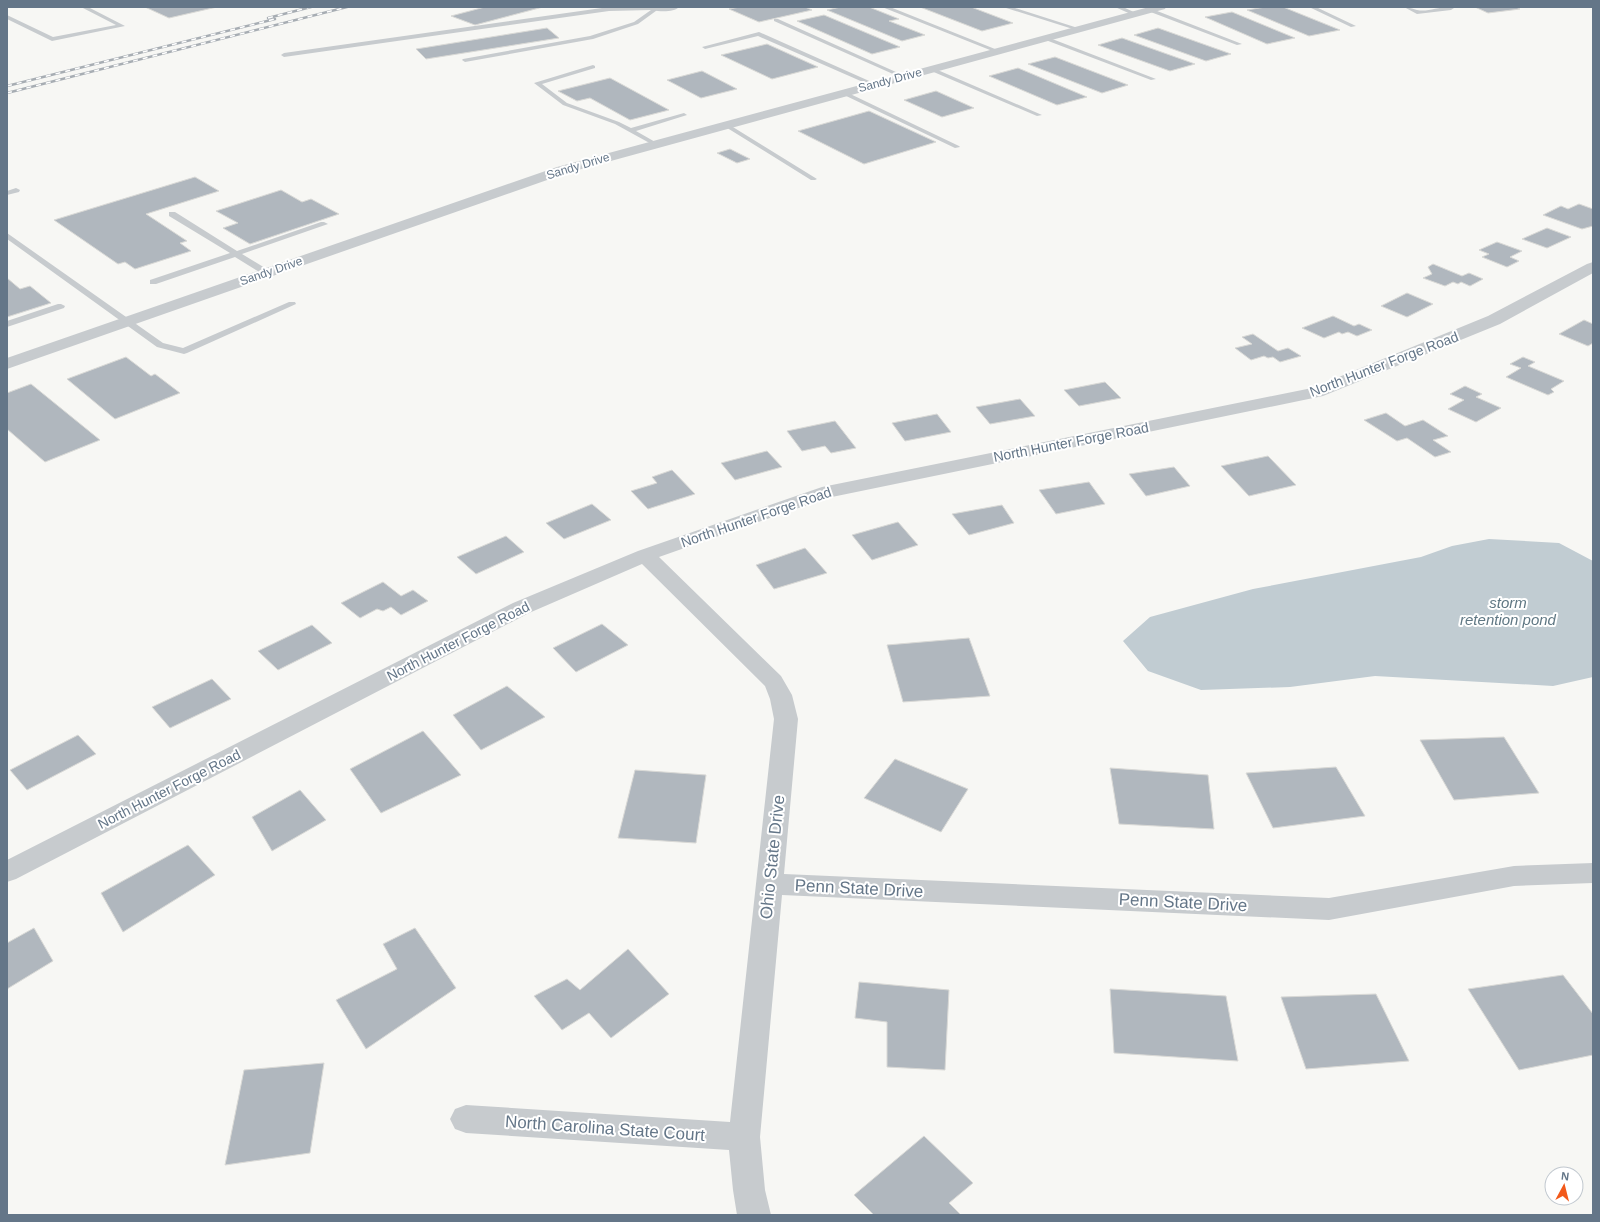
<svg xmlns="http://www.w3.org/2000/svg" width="1600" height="1222" viewBox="0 0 1600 1222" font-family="Arial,sans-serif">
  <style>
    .water { fill: #c1ccd2 }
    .building { fill: #b0b7be; stroke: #d9d9d6 }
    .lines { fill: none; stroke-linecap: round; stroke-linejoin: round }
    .service { fill: #c7cbce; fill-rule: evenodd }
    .minor { fill: #c7cbce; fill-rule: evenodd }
    .rail-casing { stroke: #a7adb3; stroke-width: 2.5 }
    .rail { stroke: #fff; stroke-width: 1.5; stroke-dasharray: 5; stroke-linecap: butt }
    .labels { text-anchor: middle; stroke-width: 4; stroke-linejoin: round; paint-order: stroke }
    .far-street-label { font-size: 12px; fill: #647688; stroke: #fff }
    .street-label { font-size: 14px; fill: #647688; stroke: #fff }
    .water-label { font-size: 15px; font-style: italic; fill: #5f7783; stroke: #fff }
    .near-street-label { font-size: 17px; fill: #647688; stroke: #fff }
  </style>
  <rect width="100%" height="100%" fill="#f7f7f4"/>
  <!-- water -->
  <path class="water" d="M1489 539 1559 543 1593 561V677L1553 686 1375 676 1290 687 1201 690 1148 671 1123 641 1150 617 1253 589 1421 557 1452 546Z"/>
  <!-- building -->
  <path class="building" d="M145 7H217L169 18Z
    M485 7H543L475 25 451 16Z
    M740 7H805L812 10 759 22 729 9Z
    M841 7H869L899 19 889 21 925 35 902 41 827 10Z
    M920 7H971L1013 23 982 31Z
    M1266 7H1283L1340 30 1309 36 1247 10Z
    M1475 7H1516L1520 9 1488 13Z
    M1232 12 1295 38 1267 44 1205 17Z
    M824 15 900 47 872 54 797 21Z
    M547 28 559 38 426 59 416 49Z
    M1158 28 1231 54 1206 61 1134 35Z
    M1122 38 1195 64 1170 71 1098 45Z
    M767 44 818 67 772 79 721 55Z
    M1055 57 1128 85 1102 93 1028 64Z
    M1018 68 1087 97 1057 105 989 76Z
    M702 71 737 89 701 98 667 80Z
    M610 78 669 110 630 120 590 98 577 101 558 91Z
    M936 91 974 108 942 117 904 100Z
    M869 111 936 142 864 164 798 131Z
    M730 149 750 159 737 163 717 153Z
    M195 177 219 191 146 214 187 241 180 243 191 251 135 269 125 262 118 264 54 220Z
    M281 190 302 202 311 199 339 214 250 244 223 228 238 223 216 211Z
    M1579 204 1593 209V226L1582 229 1543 215 1561 206 1568 209Z
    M1547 228 1571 237 1547 248 1522 239Z
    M1497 242 1522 251 1510 257 1519 261 1507 267 1482 257 1489 254 1479 250Z
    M1433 264 1462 276 1469 273 1483 279 1470 286 1461 282 1458 284 1453 282 1445 286 1423 278 1432 274 1428 267Z
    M7 278 20 289 30 286 51 303 7 317Z
    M1407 293 1433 304 1407 317 1381 306Z
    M1333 316 1354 326 1359 324 1372 330 1357 336 1348 332 1342 334 1339 332 1324 338 1302 328Z
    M1584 320 1593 324V343L1588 346 1559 334Z
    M1253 334 1278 351 1288 348 1301 356 1280 362 1273 357 1268 358 1264 356 1251 360 1235 348 1252 344 1242 337Z
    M126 357 151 376 155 374 180 393 115 419 67 379Z
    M1523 357 1535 362 1528 366 1564 381 1551 389 1554 392 1548 395 1506 377 1521 368 1510 364Z
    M1105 382 1121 398 1079 406 1064 390Z
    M31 384 100 440 45 462 7 429V393Z
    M1465 386 1482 394 1476 397 1501 408 1476 422 1448 409 1464 400 1450 394Z
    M1020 399 1035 416 990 424 976 407Z
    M1386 413 1405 426 1423 420 1448 436 1433 440 1451 452 1435 457 1407 438 1397 441 1364 420Z
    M937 414 951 432 905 441 892 423Z
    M835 421 856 448 831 453 825 446 802 451 787 431Z
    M767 451 782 467 735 480 721 463Z
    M1268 456 1296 485 1249 496 1221 466Z
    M1174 467 1190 486 1146 496 1129 474Z
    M672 470 695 494 648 509 631 491 657 483 652 477Z
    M1089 482 1105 504 1056 514 1039 490Z
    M592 504 611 520 564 539 546 523Z
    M1002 505 1014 523 969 535 952 514Z
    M898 522 918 545 872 560 852 535Z
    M506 536 524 552 476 574 457 557Z
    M805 548 827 573 774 589 756 565Z
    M383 582 401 596 413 590 428 601 401 615 391 607 383 611 377 609 360 618 341 603Z
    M602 624 628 645 576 672 553 648Z
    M312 625 332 643 278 670 258 651Z
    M969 638 990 696 903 702 887 645Z
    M212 679 231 699 170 728 152 707Z
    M507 686 545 717 481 750 453 715Z
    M423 731 461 775 381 813 350 769Z
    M78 735 96 754 27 790 10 770Z
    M1504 737 1539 793 1454 800 1420 740Z
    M895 759 968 789 941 832 864 798Z
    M1336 767 1365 816 1273 828 1246 773Z
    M1110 768 1208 775 1214 829 1119 824Z
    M635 770 706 775 696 843 618 838Z
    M300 790 326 820 272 851 252 817Z
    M188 845 215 875 123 932 101 893Z
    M34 928 53 961 7 989V943Z
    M415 928 456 988 366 1049 336 1000 397 969 383 944Z
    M628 949 669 994 611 1038 589 1013 562 1030 534 996 567 979 580 990Z
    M1563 975 1593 1014V1055L1519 1070 1468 989Z
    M859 982 949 990 945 1070 887 1067V1022L855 1018Z
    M1110 989 1226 996 1238 1061 1114 1053Z
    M1376 994 1409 1061 1306 1069 1281 997Z
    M324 1063 310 1153 225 1165 244 1070Z
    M924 1136 973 1183 949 1203 961 1215H874L854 1195Z"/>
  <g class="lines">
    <!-- service -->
    <path class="service" d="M81 7H88L125 26 52 41 7 19V15L9 16 53 37 116 25Z
      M609 7 660 8 638 24 593 39 465 62 462 60 463 59 590 36 634 22 651 10 609 11 284 57 281 55 284 53Z
      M882 7H890L1000 51 995 52Z
      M1003 7H1012L1081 29 1076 30Z
      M1115 7H1123L1138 14 1133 15Z
      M1309 7H1316L1356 26 1351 27Z
      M1404 7C1410 7 1412 9 1417 10 1429 13 1443 4 1454 8L1451 10 1417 14Z
      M1148 9H1152L1242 44 1237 45 1148 11Z
      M774 19H778L907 77 902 78 774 21Z
      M759 32 876 84 877 85 872 86 758 36 705 49 702 47Z
      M1043 37H1047L1156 79 1151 80 1043 39Z
      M593 65 595 66V68L542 84 567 103 619 122 631 128 684 113 687 115 636 131 657 143 658 144 655 146 615 124 563 105 534 83Z
      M929 68H933L1042 115 1037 116 929 70Z
      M844 91 959 146 960 147 955 148 842 94V92Z
      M724 124H728L817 179 815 180H811L724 126Z
      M16 188 20 190 19 192 7 195V191Z
      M169 212H175L237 251 321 222H324L328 224 242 254 270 271V275H264L235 257 156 284H150V280L230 253 169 216Z
      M7 233 163 343 183 348 289 302H295L296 304 187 353 184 354 157 347 7 239Z
      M58 304H61L65 306 64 308 7 327V321Z"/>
    <!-- minor -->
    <path class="minor" d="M652 7H679C675 12 660 12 653 10Z
      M1149 7H1166L1165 9 567 173 7 369V358L557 167Z
      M1593 262V273L1500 324 1323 396 827 498 659 557 781 676 792 695 798 719 784 874 1329 898 1514 866 1593 863V883L1514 886 1329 920 782 895 760 1137 765 1190 771 1215H737L733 1190 729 1150 466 1133 455 1129 450 1119 455 1109 466 1105 730 1122 774 719 770 699 765 686 642 564 529 613 16 879 7 882V860L513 603 638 551 822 487 1312 388 1488 316 1587 264Z"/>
    <defs>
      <path id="rail" d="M268 18 311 7
        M7 86 275 19
        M7 93 347 7"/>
    </defs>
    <!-- rail casing -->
    <use href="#rail" class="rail-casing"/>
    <!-- rail -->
    <use href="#rail" class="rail"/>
  </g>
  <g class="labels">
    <!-- far-street labels -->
    <g class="far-street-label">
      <text transform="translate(890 80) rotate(-15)" y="4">Sandy Drive</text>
      <text transform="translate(578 166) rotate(-17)" y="4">Sandy Drive</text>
      <text transform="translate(271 271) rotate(-19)" y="4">Sandy Drive</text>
    </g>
    <!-- street labels -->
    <g class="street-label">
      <text transform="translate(1384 364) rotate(-21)" y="5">North Hunter Forge Road</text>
      <text transform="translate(1071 442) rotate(-11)" y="5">North Hunter Forge Road</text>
      <text transform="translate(756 517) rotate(-19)" y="5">North Hunter Forge Road</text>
      <text transform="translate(458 641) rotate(-27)" y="5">North Hunter Forge Road</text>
      <text transform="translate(169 789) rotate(-27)" y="5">North Hunter Forge Road</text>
    </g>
    <!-- water labels -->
    <g class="water-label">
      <text x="1508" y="608">storm<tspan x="1508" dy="17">retention pond</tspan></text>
    </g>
    <!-- near-street labels -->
    <g class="near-street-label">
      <text transform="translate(772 857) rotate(-84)" y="6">Ohio State Drive</text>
      <text transform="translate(859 888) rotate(3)" y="6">Penn State Drive</text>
      <text transform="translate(1183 902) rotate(3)" y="6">Penn State Drive</text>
      <text transform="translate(605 1128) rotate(4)" y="6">North Carolina State Court</text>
    </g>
  </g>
  <!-- border -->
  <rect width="1600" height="1222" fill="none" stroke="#647688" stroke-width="16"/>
  <!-- north arrow -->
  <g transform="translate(1564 1186) rotate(7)"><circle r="19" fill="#ffffff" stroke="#c1c8cf"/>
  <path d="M0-3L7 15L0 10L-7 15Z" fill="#f2591a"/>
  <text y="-6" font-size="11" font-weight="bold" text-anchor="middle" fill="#647688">N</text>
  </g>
</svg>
